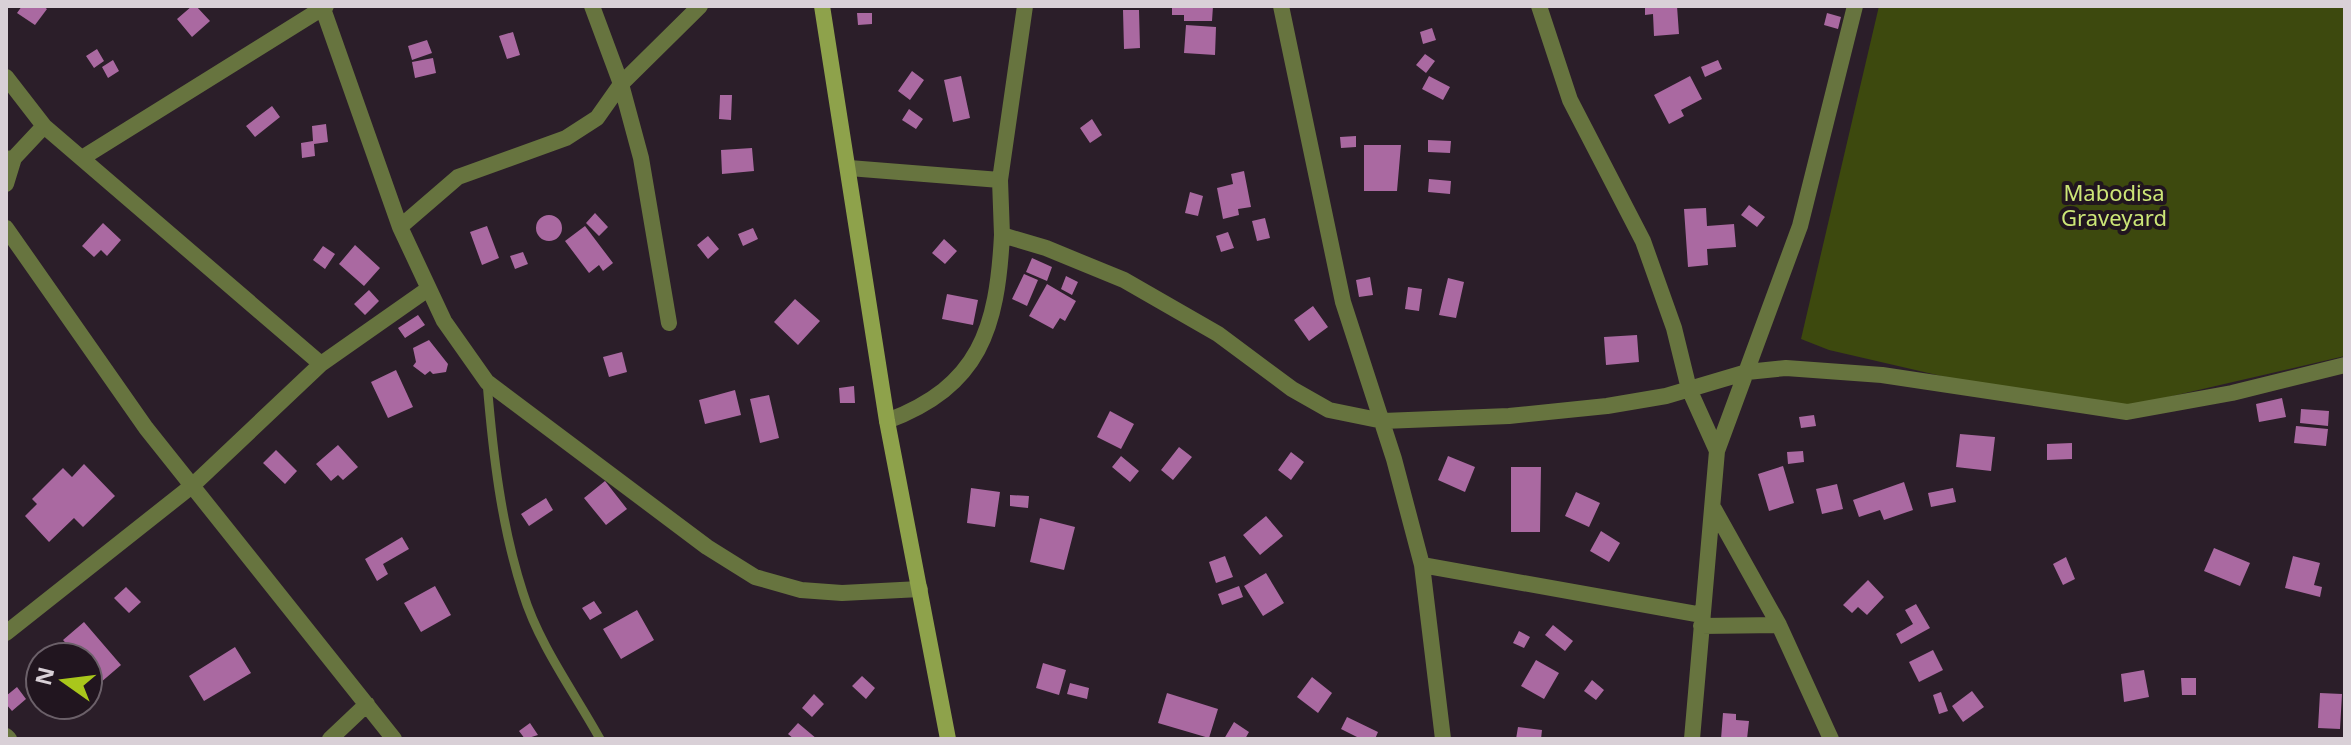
<svg xmlns="http://www.w3.org/2000/svg" width="2351" height="745" viewBox="0 0 2351 745" font-family="'Noto Sans',sans-serif">
  <style>
    .green { fill: #3d490e }
    .building { fill: #aa69a1 }
    .lines { fill: none; stroke-linecap: round; stroke-linejoin: round }
    .lane { stroke: #67743f; stroke-width: 9 }
    .street { stroke: #67743f; stroke-width: 16 }
    .secondary { stroke: #8ea24b; stroke-width: 16 }
    .labels { text-anchor: middle; stroke-width: 8; stroke-linejoin: round; paint-order: stroke }
    .park-label { font-size: 22px; fill: #cce677; stroke: #21151f }
  </style>
  <rect width="100%" height="100%" fill="#2b1e29"/>
  <!-- green -->
  <path class="green" d="M1879 6H2345V356L2125 407 2019 394 1829 350 1801 339Z"/>
  <!-- building -->
  <path class="building" d="M22 6H43L47 9 35 25 17 13Z
    M192 6H196L210 21 192 37 177 19Z
    M1172 6H1213L1212 21H1184V15H1172Z
    M1645 6H1677L1679 34 1654 36 1653 14 1645 15Z
    M1123 10H1139L1140 48 1124 49Z
    M857 13H872V24L858 25Z
    M1827 13 1841 17 1838 29 1824 25Z
    M1186 25 1216 27 1215 55 1184 53Z
    M1432 28 1436 40 1423 44 1420 32Z
    M513 32 520 55 507 59 499 36Z
    M427 40 432 53 412 60 408 46Z
    M97 49 104 61 94 68 86 56Z
    M1425 54 1435 61 1426 73 1416 65Z
    M433 58 436 73 415 78 412 62Z
    M113 60 119 71 108 78 102 67Z
    M1718 60 1722 69 1705 77 1701 67Z
    M912 71 924 80 910 100 898 91Z
    M961 76 970 118 953 122 944 80Z
    M1429 76 1450 87 1443 100 1422 89Z
    M1690 76 1702 99 1681 110 1684 116 1669 124 1654 95Z
    M720 95H732L731 120 719 119Z
    M272 106 280 117 255 137 246 126Z
    M909 109 923 119 916 129 902 120Z
    M1092 119 1102 135 1090 143 1080 128Z
    M326 124 328 142 314 144 315 156 302 158 301 143 313 141 312 126Z
    M1356 136V147L1341 148 1340 137Z
    M1428 140 1451 141 1450 153 1428 152Z
    M1364 145H1401L1397 191H1364Z
    M752 148 754 171 722 174 721 150Z
    M1244 171 1251 207 1238 209 1239 215 1223 219 1217 188 1233 184 1231 174Z
    M1429 179 1451 181 1450 194 1428 192Z
    M1190 192 1203 196 1198 216 1185 213Z
    M1749 205 1765 217 1757 227 1741 215Z
    M1706 208 1707 226 1734 224 1736 247 1707 249 1708 265 1688 267 1684 209Z
    M595 213 608 227 599 236 586 223Z
    M536 228a13 13 0 1 1 26 0a13 13 0 1 1-26 0Z
    M1265 218 1270 238 1257 241 1252 221Z
    M103 223 121 240 107 256 101 250 94 257 82 246Z
    M487 226 499 258 482 265 470 232Z
    M585 226 613 263 603 271 599 265 589 273 565 241Z
    M753 228 758 239 743 246 738 234Z
    M1228 232 1234 248 1221 252 1216 236Z
    M708 236 719 249 708 259 697 245Z
    M944 239 957 251 945 264 932 253Z
    M355 245 380 268 364 286 339 264Z
    M323 246 335 254 325 269 313 260Z
    M523 252 528 264 515 269 510 256Z
    M1032 258 1052 267 1047 281 1026 272Z
    M1024 274 1038 280 1027 306 1012 299Z
    M1066 276 1078 282 1072 295 1061 289Z
    M1370 277 1373 295 1359 297 1356 280Z
    M1448 278 1464 282 1456 318 1439 315Z
    M1047 284 1076 301 1065 321 1060 318 1053 329 1029 316Z
    M1408 287 1422 289 1419 311 1405 309Z
    M369 290 379 301 365 315 354 304Z
    M947 294 978 300 973 325 942 319Z
    M795 299 820 321 798 345 774 322Z
    M1313 306 1328 327 1309 341 1294 320Z
    M418 315 425 325 405 338 398 328Z
    M1637 335 1639 362 1606 365 1604 337Z
    M429 340 448 364 446 372 433 374 430 371 425 375 413 366 416 362 413 348Z
    M622 352 627 372 609 377 603 357Z
    M396 370 413 407 388 418 371 382Z
    M854 386 855 403H840L839 388Z
    M735 390 741 415 705 424 699 400Z
    M769 395 779 438 760 443 750 399Z
    M2282 398 2286 417 2259 422 2256 404Z
    M2301 409 2329 411 2328 426 2300 423Z
    M1110 411 1134 424 1121 449 1097 437Z
    M1814 415 1816 426 1801 428 1799 417Z
    M2296 426 2328 429 2326 446 2294 443Z
    M1960 434 1995 437 1991 471 1956 467Z
    M2072 443V459L2047 460V444Z
    M338 445 358 467 343 480 338 475 331 481 316 464Z
    M1179 447 1192 457 1173 480 1161 470Z
    M276 450 297 471 285 484 263 463Z
    M1803 451 1804 462 1788 464 1787 452Z
    M1291 452 1304 462 1291 480 1278 470Z
    M1121 456 1139 471 1130 482 1112 467Z
    M1448 456 1475 467 1465 492 1438 480Z
    M84 464 115 496 83 527 74 518 49 542 25 516 37 504 32 499 63 468 72 477Z
    M1783 466 1794 503 1769 511 1758 474Z
    M1511 467H1541L1540 532H1511Z
    M605 481 627 509 606 525 584 498Z
    M1904 482 1913 510 1884 520 1880 510 1859 517 1853 500Z
    M1837 484 1843 509 1822 514 1816 489Z
    M971 488 1000 492 995 527 967 523Z
    M1953 488 1956 502 1931 507 1928 493Z
    M1576 492 1600 503 1589 527 1565 516Z
    M1010 495 1029 496 1028 508 1010 506Z
    M546 498 553 510 529 526 521 514Z
    M1266 516 1283 536 1260 555 1243 535Z
    M1040 518 1075 527 1064 570 1030 562Z
    M1601 531 1620 543 1609 562 1590 551Z
    M402 537 409 549 383 564 388 574 377 581 365 559Z
    M2214 548 2250 563 2240 586 2204 571Z
    M1225 556 1233 577 1216 583 1209 562Z
    M2293 556 2320 563 2314 585 2322 587 2320 597 2285 588Z
    M2066 557 2075 579 2063 585 2053 564Z
    M1266 573 1284 603 1263 616 1244 586Z
    M1868 580 1884 597 1867 615 1858 607 1852 613 1843 605Z
    M435 586 451 615 421 632 404 603Z
    M1239 586 1243 597 1222 605 1218 594Z
    M126 587 141 602 129 613 114 598Z
    M594 601 602 613 590 620 582 608Z
    M1916 604 1930 628 1901 644 1896 634 1913 624 1905 610Z
    M637 610 654 640 621 659 603 629Z
    M84 622 121 665 100 683 88 669V657H78L63 640Z
    M1553 625 1573 641 1565 651 1545 635Z
    M1519 631 1530 637 1524 648 1513 643Z
    M235 647 251 673 204 701 189 676Z
    M1933 650 1943 670 1919 682 1909 662Z
    M1536 660 1559 673 1544 699 1521 686Z
    M1043 663 1066 670 1059 695 1036 688Z
    M2144 670 2149 697 2124 702 2121 674Z
    M862 676 875 688 866 699 852 686Z
    M1312 677 1332 693 1318 713 1297 697Z
    M2181 678H2196V695H2182Z
    M1592 680 1604 690 1596 700 1584 691Z
    M1070 683 1089 688 1087 699 1067 694Z
    M17 687 26 699 12 711 6 704V696Z
    M1972 691 1984 707 1963 722 1952 706Z
    M1941 692 1948 711 1939 714 1933 695Z
    M1167 693 1218 709 1209 738 1158 723Z
    M2320 693 2342 694 2340 729 2318 728Z
    M814 694 824 704 812 717 802 708Z
    M1723 713 1736 714V720L1749 721 1747 739H1721Z
    M1347 717 1378 732 1375 739H1361L1341 729Z
    M1234 722 1249 732 1245 739H1224Z
    M530 723 538 735 525 739 519 731Z
    M798 723 817 739H794L788 734Z
    M1518 727 1542 730 1541 739H1516Z"/>
  <g class="lines">
    <!-- lane -->
    <path class="lane" d="M487 382C493 454 501 525 523 593 539 645 574 692 600 739"/>
    <!-- street -->
    <path class="street" d="M322 6 400 227 444 321 487 382 707 547 755 577 801 590 842 593 920 589
      M592 6 621 84 641 158 669 323
      M1281 6 1343 302 1394 459 1422 565 1443 739
      M1539 6 1570 100 1643 241 1674 328 1689 389 1717 451
      M6 77 44 126 321 364
      M82 158 326 6
      M6 159 14 158 44 126
      M849 168 1000 180
      M6 184 14 158
      M400 227 458 177 566 138 597 118 621 84 700 6
      M6 228 146 428 394 739
      M1002 235 1000 180 1025 6
      M887 421C980 386 997 329 1002 235L1046 248 1124 280 1218 334 1292 389 1329 410 1383 421 1509 416 1607 406 1666 396 1747 372 1786 368 1882 375 2127 412 2232 393 2345 365
      M1714 509 1779 625 1831 739
      M1422 565 1702 615
      M1701 626 1779 625
      M6 633 193 485 321 364 428 289
      M6 736 9 739
      M330 739 367 704
      M1692 739 1717 451 1800 226 1855 6"/>
    <!-- secondary -->
    <path class="secondary" d="M822 6 887 421 948 739"/>
  </g>
  <g class="labels">
    <!-- park labels -->
    <g class="park-label">
      <text x="2114" y="201">Mabodisa<tspan x="2114" dy="25">Graveyard</tspan></text>
    </g>
  </g>
  <!-- border -->
  <rect width="2351" height="745" fill="none" stroke="#d9d0d7" stroke-width="16"/>
  <!-- north arrow -->
  <g transform="translate(64 681) rotate(284)"><circle r="38" fill="#21151f" stroke="#6b6069" stroke-width="2"/>
  <path d="M0-6L14 30L0 20L-14 30Z" fill="#a9c71b"/>
  <text y="-12" font-size="22" font-weight="bold" text-anchor="middle" fill="#d9d0d7">N</text>
  </g>
</svg>
